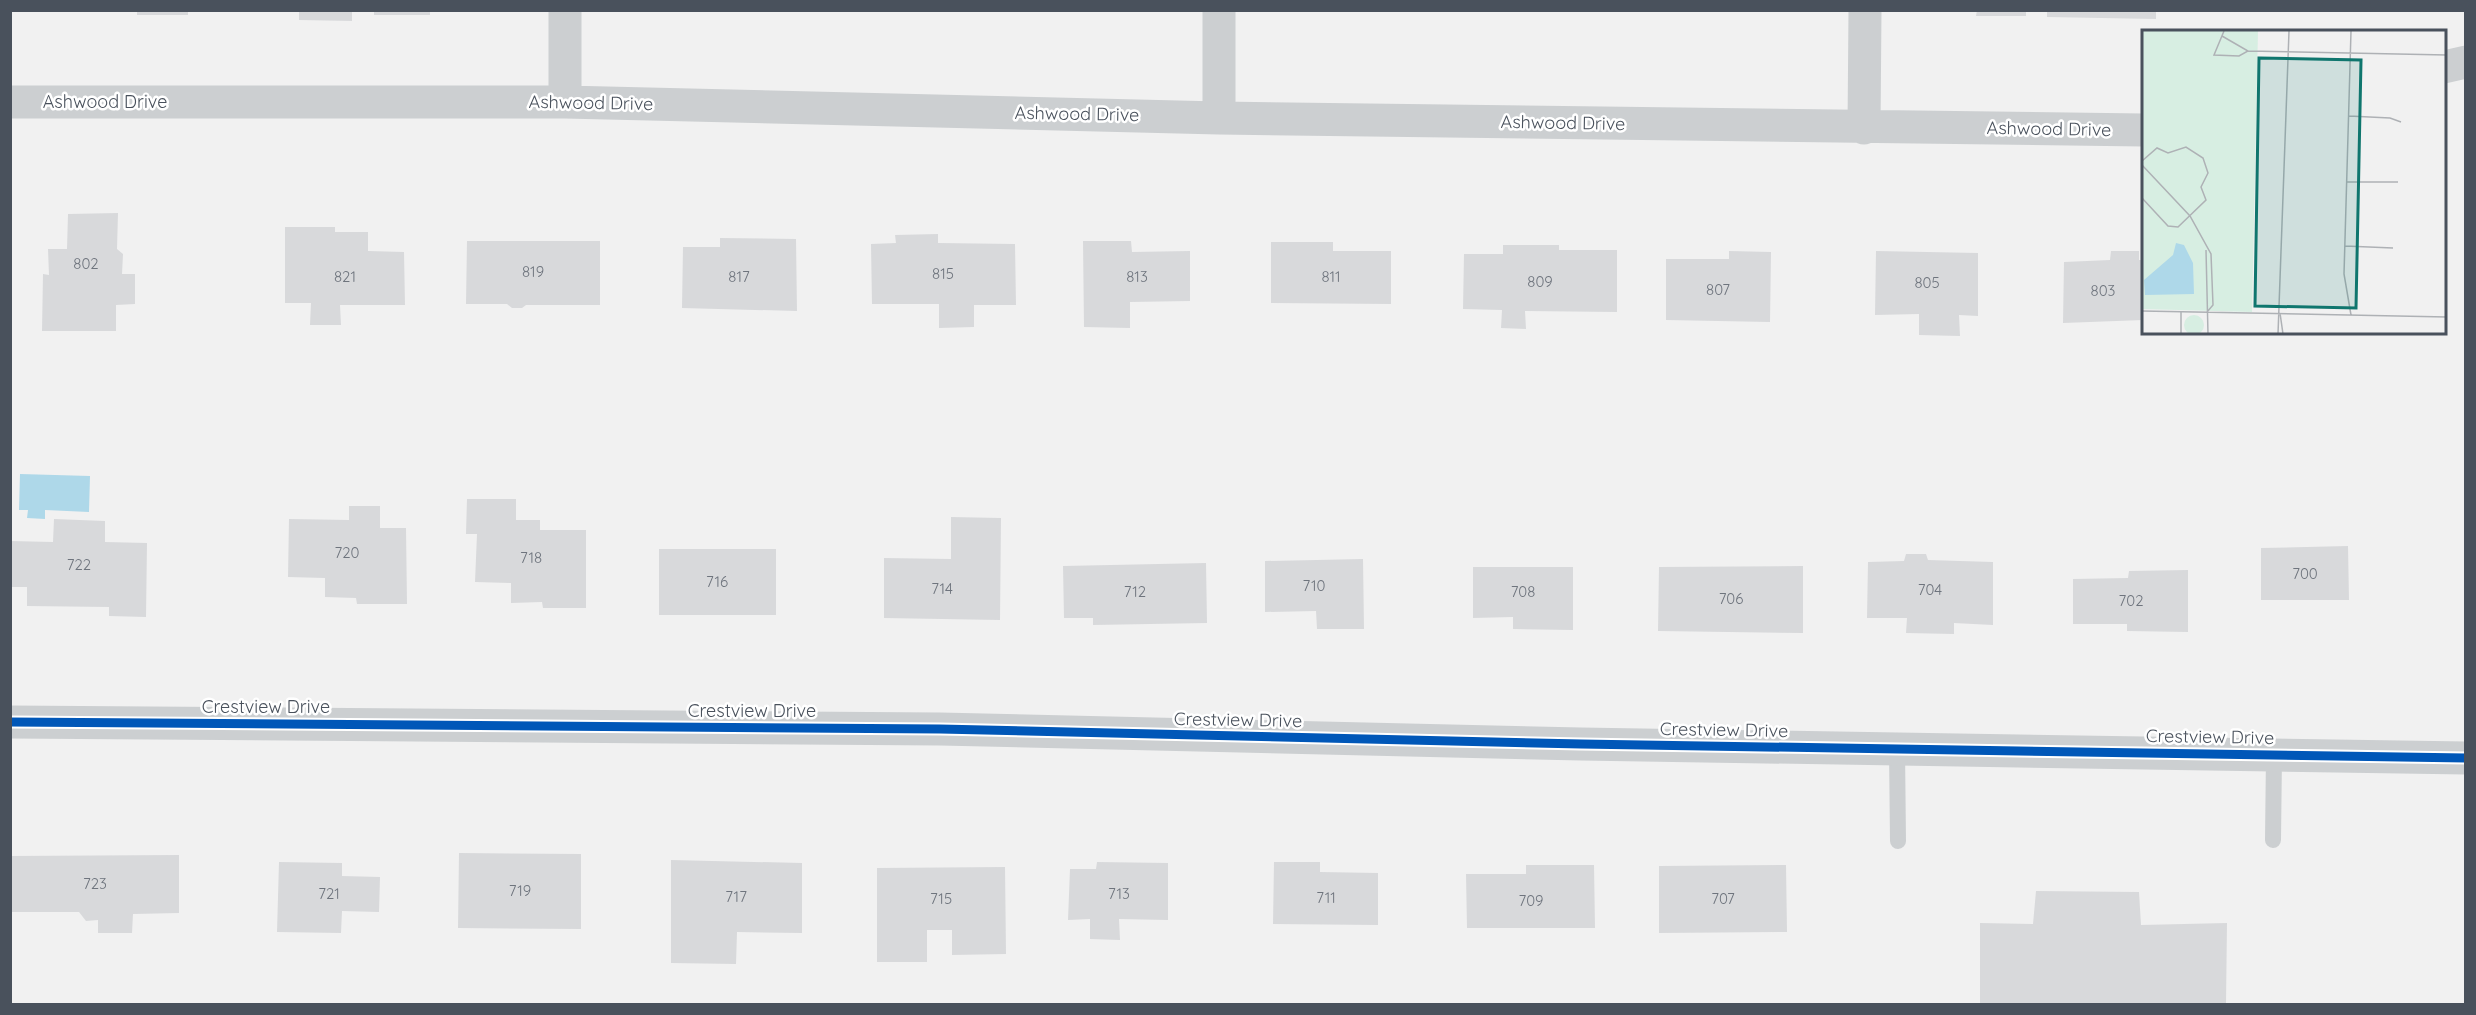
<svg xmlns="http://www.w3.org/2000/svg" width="2476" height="1015" viewBox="0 0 2476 1015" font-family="Quicksand,sans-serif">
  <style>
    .water { fill: #aed8e9 }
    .building { fill: #d8d9db }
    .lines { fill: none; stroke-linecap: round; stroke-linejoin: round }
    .service { stroke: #cccfd1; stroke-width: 16 }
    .minor { stroke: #cccfd1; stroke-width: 33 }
    .cycleway-casing { stroke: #fff; stroke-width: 13 }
    .cycleway { stroke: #0057b8; stroke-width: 9 }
    .labels { text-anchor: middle; stroke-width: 5; stroke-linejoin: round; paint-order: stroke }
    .number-label { font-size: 15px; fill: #6e747d }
    .street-label { font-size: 18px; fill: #49515c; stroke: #fff }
    .inset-road { fill: none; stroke: #aeb1b5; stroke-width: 1.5 }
    .view { fill: #0f766e; fill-opacity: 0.15; stroke: #0f766e; stroke-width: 3 }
    .inset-edge { fill: none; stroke: #49515c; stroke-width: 3 }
  </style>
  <rect width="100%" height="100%" fill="#f1f1f1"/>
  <!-- water -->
  <path class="water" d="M20 474 90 476 89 512 45 510V519L27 518 28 510H19Z"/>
  <!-- building -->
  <path class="building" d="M137 10H188V15H137Z
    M299 10H352V21L299 20Z
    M374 10H430V15H374Z
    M1977 10H2026V16H1976Z
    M2047 10H2156V19L2047 17Z
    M118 213 117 249 123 254 122 274H135V304L116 305V331H42L43 274 49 275 48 249H67L68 214Z
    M285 227H335V232H368V251L404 252 405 305H340L341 325H310L311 303H285Z
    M938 234V243L1015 244 1016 305H974V327L939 328V304H872L871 244 896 243 895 235Z
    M720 238 796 239 797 311 682 308 683 247H720Z
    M467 241H600V305H526L522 308H512L507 304H466Z
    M1083 241H1131L1132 252 1190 251V301L1130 302V328L1084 327Z
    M1271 242H1333V251H1391V304L1271 303Z
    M1503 245H1559V250H1617V312L1525 311 1526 329 1501 328 1502 310 1463 309 1464 254H1503Z
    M1729 251 1771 252 1770 322 1666 320V259H1729Z
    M1876 251 1978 253V316L1959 315 1960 336 1919 335V314L1875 315Z
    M2111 251H2139V260H2143V320L2063 323 2064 262 2110 260Z
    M467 499H516V520H540V530H586V608H543L542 602 511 603V583L475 582 477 534H466Z
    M349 506H380V528H406L407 604H357L356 598 325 597V578L288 577 289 519 349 520Z
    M951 517 1001 518 1000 620 884 618V558L951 559Z
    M54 519 105 521V542L147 543 146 617 109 616V607L27 606V587H10V541L53 542Z
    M2348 546 2349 600H2261V548Z
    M659 549H776V615H659Z
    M1906 554H1926L1928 560 1993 562V625L1954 623V634L1906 633 1907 618H1867L1868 562 1904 561Z
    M1363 559 1364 629H1317L1316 611 1265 612V561Z
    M1206 563 1207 623 1093 625V618H1064L1063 566Z
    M1803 566V633L1658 631 1659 567Z
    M1473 567H1573V630L1513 629V617L1473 618Z
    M2188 570V632L2127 631V624H2073V579L2128 578 2129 571Z
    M459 853 581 854V929L458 928Z
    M179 855V913L133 914 132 933H98V920L86 921 79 912H10V856Z
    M671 860 802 863V933L737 932 736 964 671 963Z
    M279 862 342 863V876L380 877 379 912 342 911 341 933 277 932Z
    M1097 862 1168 863V920L1119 919 1120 940 1090 939V919L1068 920 1070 869H1096Z
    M1274 862H1320V872L1378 873V925L1273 924Z
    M1526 865H1594L1595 928H1467L1466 874H1526Z
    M1786 865 1787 932 1659 933V866Z
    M1005 867 1006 954 952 955V930H927V962H877V868Z
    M2036 891 2139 892 2141 925 2227 923 2226 1004H1980V923L2033 924Z"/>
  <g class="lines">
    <!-- service -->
    <path class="service" d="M1897 749 1898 841
      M2273 840 2274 755"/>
    <!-- minor -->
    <path class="minor" d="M565 10V102
      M1219 10V118
      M2444 67 2466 62
      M10 102H565L1219 118 2143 130
      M1864 128 1865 10
      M10 722 940 729 1581 744 2466 758"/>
    <defs>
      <path id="cycleway" d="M10 722 940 729 1581 744 2466 758"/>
    </defs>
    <!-- cycleway casing -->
    <use href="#cycleway" class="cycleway-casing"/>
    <!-- cycleway -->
    <use href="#cycleway" class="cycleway"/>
  </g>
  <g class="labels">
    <!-- number labels -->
    <g class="number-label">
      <text x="86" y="269">802</text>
      <text x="533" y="277">819</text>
      <text x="943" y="279">815</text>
      <text x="345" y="282">821</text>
      <text x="739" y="282">817</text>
      <text x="1137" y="282">813</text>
      <text x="1331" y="282">811</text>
      <text x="1540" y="287">809</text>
      <text x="1927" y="288">805</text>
      <text x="1718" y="295">807</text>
      <text x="2103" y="296">803</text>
      <text x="347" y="558">720</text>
      <text x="531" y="563">718</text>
      <text x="79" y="570">722</text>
      <text x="2305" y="579">700</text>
      <text x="717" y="587">716</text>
      <text x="1314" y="591">710</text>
      <text x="942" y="594">714</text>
      <text x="1930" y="595">704</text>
      <text x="1135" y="597">712</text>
      <text x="1523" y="597">708</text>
      <text x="1731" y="604">706</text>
      <text x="2131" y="606">702</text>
      <text x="95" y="889">723</text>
      <text x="520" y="896">719</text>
      <text x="329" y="899">721</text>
      <text x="1119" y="899">713</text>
      <text x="736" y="902">717</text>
      <text x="1326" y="903">711</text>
      <text x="941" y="904">715</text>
      <text x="1723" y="904">707</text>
      <text x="1531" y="906">709</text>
    </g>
    <!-- street labels -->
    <g class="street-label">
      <text x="105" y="108">Ashwood Drive</text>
      <text transform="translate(591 103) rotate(1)" y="6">Ashwood Drive</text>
      <text transform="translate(1077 114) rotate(1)" y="6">Ashwood Drive</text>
      <text transform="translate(1563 123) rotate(1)" y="6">Ashwood Drive</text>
      <text transform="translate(2049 129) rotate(1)" y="6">Ashwood Drive</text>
      <text x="266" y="713">Crestview Drive</text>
      <text x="752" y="717">Crestview Drive</text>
      <text transform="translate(1238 720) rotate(1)" y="6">Crestview Drive</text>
      <text transform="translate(1724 730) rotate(1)" y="6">Crestview Drive</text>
      <text transform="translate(2210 737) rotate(1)" y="6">Crestview Drive</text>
    </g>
  </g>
  <!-- overview -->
  <g transform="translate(2142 30)">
    <rect width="304" height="304" fill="#f1f1f1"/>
    <path d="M0 1H116L110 282 0 279ZM42 295a10 10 0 1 1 20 0a10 10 0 1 1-20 0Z" fill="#d7eee2"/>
    <path d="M34 213 42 215 51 233 52 264 3 265 2 250 31 225Z" fill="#aed8e9"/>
    <path class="inset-road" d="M80 6 106 21 97 26 72 25 82 1M106 21 305 25M207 86 248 88 259 92M0 131 15 118 26 123 44 117 61 128 66 143 59 157 64 170 36 197 26 196 0 168M0 135 48 186 69 224 71 275 65 282M205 152H256M203 216 251 218M64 220 66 304M0 281 305 287M39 281V304M138 283 141 304M209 285 202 244 209 1M136 304 147 1"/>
    <path class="view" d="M117 28 219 30 214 278 113 276Z"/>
    <rect width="304" height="304" class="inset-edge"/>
  </g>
  <!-- border -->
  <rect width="2476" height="1015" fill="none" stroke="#49515c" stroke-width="24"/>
</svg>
